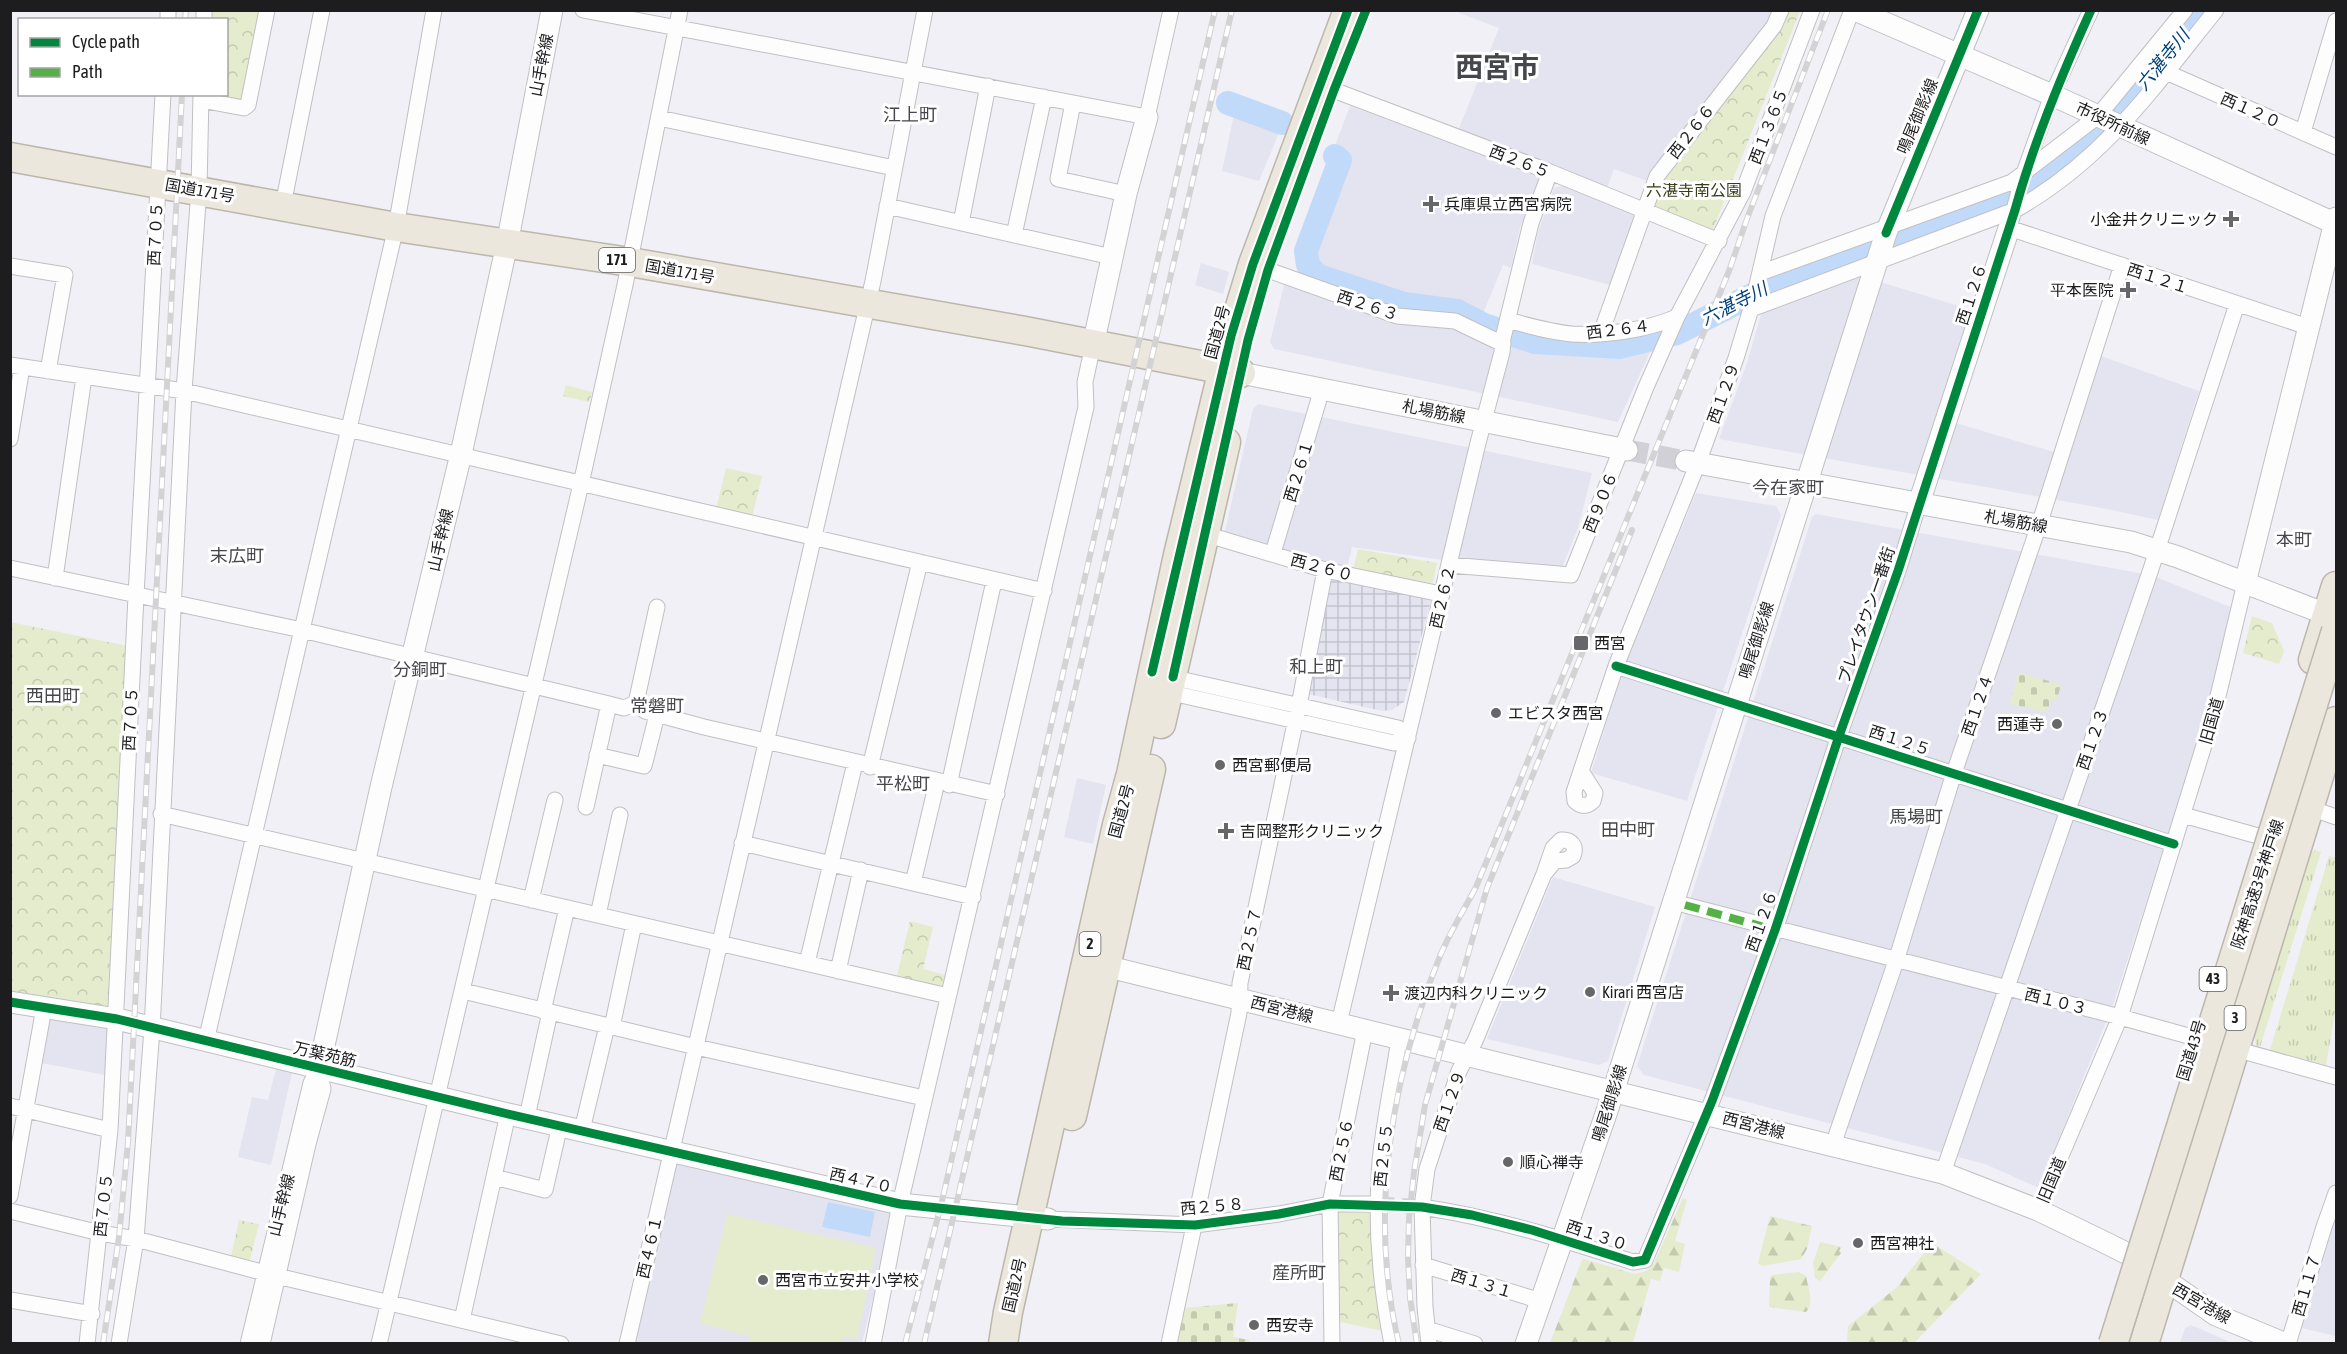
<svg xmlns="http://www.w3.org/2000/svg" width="2347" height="1354" viewBox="0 0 2347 1354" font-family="'Asap Condensed','Noto Sans JP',sans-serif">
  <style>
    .built { fill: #e4e4f0 }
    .industrial { fill: url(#industrial-grid) }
    .grass { fill: url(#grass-tufts) }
    .forest { fill: url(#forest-firs) }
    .cemetery { fill: url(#cemetery-stones) }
    .park { fill: url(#park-crowns) }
    .garden { fill: #e5eccd }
    .water { fill: #c2daf9 }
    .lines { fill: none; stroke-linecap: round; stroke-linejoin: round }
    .river { stroke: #c2daf9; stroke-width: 24 }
    .street-tunnel { stroke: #d0d0d6; stroke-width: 15; stroke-dasharray: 15 8; stroke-linecap: butt }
    .secondary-tunnel { stroke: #d0d0d6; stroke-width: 21; stroke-dasharray: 21 10; stroke-linecap: butt }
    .street-casing { stroke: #c0c0c4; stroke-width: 17 }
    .secondary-casing { stroke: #c0c0c4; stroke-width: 23 }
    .highway-casing { stroke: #bcb6ad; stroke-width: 31 }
    .street { stroke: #fdfdfe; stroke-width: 15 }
    .secondary { stroke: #fdfdfe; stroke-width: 21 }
    .highway { stroke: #ece7dd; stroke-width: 28 }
    .rail-casing { stroke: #d3d3d5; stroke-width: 6 }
    .rail { stroke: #fff; stroke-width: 4; stroke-dasharray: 11; stroke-linecap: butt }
    .highway-bridge-casing { stroke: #bcb6ad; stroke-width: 31; stroke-linecap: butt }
    .highway-bridge { stroke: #ece7dd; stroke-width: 28 }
    .quiet { stroke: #55b145; stroke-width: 8; stroke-dasharray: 15 8; stroke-linecap: butt }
    .cycleway-casing { stroke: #fff; stroke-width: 13 }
    .cycleway { stroke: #00873e; stroke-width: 9 }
    .poi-dot { fill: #67676b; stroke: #fff; stroke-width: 2 }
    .labels { text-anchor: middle; stroke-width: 6; stroke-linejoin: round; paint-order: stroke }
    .shield { fill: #fff; stroke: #616163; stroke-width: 1.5 }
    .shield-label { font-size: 15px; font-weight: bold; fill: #1d1d20 }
    .street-label { font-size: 16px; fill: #1d1d20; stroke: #fff }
    .park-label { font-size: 16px; fill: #383e19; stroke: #fff }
    .poi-label { font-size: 16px; fill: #1d1d20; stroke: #fff; text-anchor: start }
    .water-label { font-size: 18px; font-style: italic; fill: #01417c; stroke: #fff }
    .neighbourhood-label { font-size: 18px; fill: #46464d; stroke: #fff }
    .town-label { font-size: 28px; font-weight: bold; fill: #46464d; stroke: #fff }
  </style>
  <defs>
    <pattern id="industrial-grid" width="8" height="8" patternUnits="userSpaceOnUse" patternTransform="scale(1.5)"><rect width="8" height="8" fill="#e4e4f0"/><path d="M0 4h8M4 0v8" fill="none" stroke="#c3c3ce"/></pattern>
    <pattern id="grass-tufts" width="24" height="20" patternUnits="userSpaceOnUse" patternTransform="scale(1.5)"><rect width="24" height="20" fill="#e5eccd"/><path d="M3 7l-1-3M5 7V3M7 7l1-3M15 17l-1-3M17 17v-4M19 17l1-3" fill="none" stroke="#c4cab0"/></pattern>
    <pattern id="forest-firs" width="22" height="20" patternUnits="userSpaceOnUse" patternTransform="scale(1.5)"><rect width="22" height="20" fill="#e5eccd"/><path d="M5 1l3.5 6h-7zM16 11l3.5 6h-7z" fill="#c4cab0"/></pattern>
    <pattern id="cemetery-stones" width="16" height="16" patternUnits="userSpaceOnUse" patternTransform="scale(1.5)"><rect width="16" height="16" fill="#e5eccd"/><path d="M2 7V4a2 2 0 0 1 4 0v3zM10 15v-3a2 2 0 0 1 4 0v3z" fill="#c4cab0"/></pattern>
    <pattern id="park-crowns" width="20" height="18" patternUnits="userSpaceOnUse" patternTransform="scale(1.5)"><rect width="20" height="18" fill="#e5eccd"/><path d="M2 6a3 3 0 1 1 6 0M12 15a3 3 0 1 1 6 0" fill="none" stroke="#c4cab0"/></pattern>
  </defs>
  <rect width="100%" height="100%" fill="#f0f0f6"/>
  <!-- built -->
  <path class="built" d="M1454 11H1775L1768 25 1650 182 1614 169 1606 191 1458 131 1499 28Z
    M1350 106 1537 176 1538 181 1520 228 1511 268 1503 265 1482 316 1457 304 1411 299 1322 268 1315 262V252L1341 178 1325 172Z
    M1235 110 1281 128 1259 181 1222 171Z
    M1562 186 1636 213 1614 286 1532 264 1538 232 1554 188Z
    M1201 263 1229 272 1223 294 1195 285Z
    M1854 274 1972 310 1939 418 2067 456 2101 356 2199 391 2158 520 2107 509 1719 439 1747 363 1762 311Z
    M1285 281 1453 325 1491 344 1516 343 1616 359 1651 350 1618 422 1274 349 1270 342Z
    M1258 404 1592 473 1579 525 1562 568 1443 560 1352 547 1347 569 1224 535 1253 409Z
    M1696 493 1776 506 1781 515 1687 801 1591 773 1620 678Z
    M1816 514 2139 573 2156 577 2233 608 2206 716 2114 1002 2039 1188 1985 1164 1644 1075 1637 1066 1812 517Z
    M1077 778 1106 785 1093 844 1064 837Z
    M1553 877 1655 907 1608 1061 1599 1065 1487 1039Z
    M48 1017 104 1024 108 1029 106 1075 41 1063Z
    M277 1065 293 1069 271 1165 238 1157 252 1097 268 1100Z
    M676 1160 886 1208 893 1216 862 1343 632 1344Z
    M2336 1211V1336L2301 1328Z
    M2191 1325 2228 1341 2227 1343H2180L2185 1328Z"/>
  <!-- industrial -->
  <path class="industrial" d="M1336 578 1432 597 1404 702 1392 710 1382 711 1308 694 1331 581Z"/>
  <!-- grass -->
  <path class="grass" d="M2314 850 2321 852 2260 1047 2256 1046 2254 1031 2308 855Z
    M2329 856 2336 858V1007L2326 1065 2270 1050Z"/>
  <!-- forest -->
  <path class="forest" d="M1683 1198 1687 1200 1675 1241 1685 1244 1679 1272 1664 1268 1660 1281 1651 1279 1633 1343H1550L1582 1260 1584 1259 1635 1274 1646 1271 1654 1263Z
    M1770 1216 1812 1226 1807 1249 1801 1259 1762 1266 1758 1263Z
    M1820 1242 1842 1247 1839 1251 1841 1253 1820 1281 1815 1278 1813 1263Z
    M1932 1243 1981 1274 1914 1343H1855L1847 1341 1848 1326 1896 1288Z
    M1799 1272 1806 1276C1808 1288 1815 1303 1806 1312L1769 1307 1770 1278 1772 1275Z"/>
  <!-- cemetery -->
  <path class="cemetery" d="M2018 673 2061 684 2057 700 2051 699 2048 710 2043 711 2010 704Z
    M1238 1303 1233 1337 1249 1340V1343L1177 1344 1184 1308Z"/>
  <!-- park -->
  <path class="park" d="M208 11H264L247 93 239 102 209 95 226 94V20H208Z
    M1788 11H1800L1712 232 1655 209 1651 204 1658 183 1780 29Z
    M566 385 592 392 589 402 563 396Z
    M726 468 762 476 752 518 716 509Z
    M1358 549 1437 563 1433 582 1427 585 1353 570Z
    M2252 616 2272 623 2284 651 2279 664 2243 653Z
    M10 622 128 646 110 1008 11 996Z
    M910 921 933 927 923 969 946 975 942 989 896 980Z
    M1338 1209H1373L1383 1331 1340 1322 1335 1215Z
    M239 1220 259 1224 250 1260 231 1256Z"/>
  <!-- garden -->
  <path class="garden" d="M727 1214 876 1248 857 1339 843 1337 841 1344 760 1343 749 1341 750 1336 700 1323Z"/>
  <!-- water -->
  <path class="water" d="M828 1202 875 1212 870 1237 822 1227Z"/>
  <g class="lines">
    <!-- river -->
    <path class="river" d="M1228 103 1282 123
      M1335 156 1340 160 1306 251 1308 265 1318 276 1404 304 1457 311 1484 325 1535 342 1619 347 1677 333 1776 283 2006 200C2088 155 2146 84 2203 10"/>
    <!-- street-tunnel -->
    <path class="street-tunnel" d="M1379 1204 1422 1207"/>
    <!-- secondary-tunnel -->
    <path class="secondary-tunnel" d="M1627 450 1686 461"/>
    <defs>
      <path id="street" d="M583 10 1147 117 1171 10
        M2091 10 2052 95 2024 173 2009 228 2308 327
        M168 20V10
        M204 20V10
        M2166 72 2336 147
        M1320 85 1550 172 1719 241
        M201 100 244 108 248 105 267 10
        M1073 103 1058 179 1126 194
        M659 118 894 168
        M2303 132 2336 21
        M283 205 322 10
        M887 206 1112 257
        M961 223 988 86
        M1014 235 1044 97
        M10 266 65 275 48 371
        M1268 270 1397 316 1455 321 1503 344
        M1760 273 2012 182 2098 116 2185 10
        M1751 309 2015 210C2104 160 2154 87 2216 10
        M1508 320C1529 326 1550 332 1572 334 1606 336 1646 330 1677 317L1743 192 1812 10
        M1601 333 1657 176 1774 26 1781 10
        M10 365 184 391 1044 591
        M10 439 22 367
        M1205 534 1325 570 1441 594
        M1273 553 1322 389
        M1449 565 1571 575 1646 387 1677 317
        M10 568 302 630 609 704 624 708 636 703 645 711 704 727 997 794
        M55 578 84 377
        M1616 666 2174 844
        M1166 676 1398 728 1408 738
        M1163 691 1394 743 1408 738
        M636 703 657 607
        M597 755 644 766 657 715
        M870 767 920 562
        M1581 771 1595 793 1593 801C1587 807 1581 807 1575 801L1574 792 1616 666 1698 463 1736 358 1753 302 1773 216 1852 10
        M949 785 994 581
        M586 807 609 704
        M2310 808 2336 817
        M161 814 948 996
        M2183 815 2258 836
        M1561 840C1571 839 1577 846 1573 856L1566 860 1555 861 1544 874 1553 848Z
        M742 843 973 897
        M913 883 937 782
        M531 900 555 800
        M1685 905 2120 1017 2336 1077
        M598 915 620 815
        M807 963 855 763
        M838 971 861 870
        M463 991 696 1047 924 1098
        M543 1011 567 908
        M1339 1023 1478 443 1502 352 1503 338 1531 223 1550 172
        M612 1027 634 924
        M206 1041 396 227 434 10
        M10 1106 110 1130
        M527 1117 550 1012
        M582 1130 607 1026
        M1833 1145 1896 961 1954 773 2039 525 2122 265
        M1943 1173 2150 572 2237 304
        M494 1177 545 1190 560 1125
        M10 1196 44 1008
        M1422 1207C1495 1218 1562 1239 1633 1262L1645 1260 1712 1101 1775 930 1839 736 1898 571 1919 503
        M2038 1210 2120 1017 2214 713 2245 583
        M10 1211 100 1233 136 1239 265 1273
        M1048 1219 1195 1225 1279 1214 1330 1204H1379
        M1423 1265 1541 1301
        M277 1276 561 1344
        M10 1300 92 1314
        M462 1320 508 1114
        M1427 1329 1475 1344
        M87 1344 110 1130 136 596 163 94
        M119 1344 136 1239 152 1029 184 391 199 190 201 94
        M248 1344 311 1083 319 1068
        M262 1344 308 1144 323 1089 319 1068
        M379 1344 581 484 625 285 680 10
        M627 1344 873 281 925 10
        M873 1344 900 1204 1086 407 1085 382 1093 345
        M1169 1344 1239 1013 1240 983 1301 695 1325 570
        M1332 1344 1330 1204 1365 1030
        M1392 1344C1380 1284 1375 1222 1380 1161 1384 1121 1393 1080 1399 1039
        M1429 1344 1425 1307 1422 1207 1427 1169 1459 1071 1475 1041 1544 874
        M2288 1344 2324 1227 2336 1193"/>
      <path id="secondary" d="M1855 10 2052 95 2336 224
        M1093 345 1126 194 1147 117
        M1241 373 1627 450
        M1686 461 2131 542 2178 557 2336 618
        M1919 503 2009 228
        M2245 583 2336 218
        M1093 963 1943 1173 2038 1210 2106 1243 2128 1254 2216 1315 2286 1344
        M10 1002 117 1019 508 1114 900 1204 1048 1219
        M319 1068 381 787 461 454 507 244 552 10
        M1526 1344 1607 1111 1886 233 1978 10"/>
      <path id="highway" d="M10 157 396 227 630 262 1025 331 1241 373
        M2313 660 2336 586
        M1161 724 1226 442
        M1072 1116 1151 769
        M1003 1344 1008 1312 1117 825 1131 774 1178 555 1231 336 1253 264 1348 10
        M2144 1344 2336 721"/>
    </defs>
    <!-- street casing -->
    <use href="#street" class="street-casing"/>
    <!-- secondary casing -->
    <use href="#secondary" class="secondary-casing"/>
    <!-- highway casing -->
    <use href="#highway" class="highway-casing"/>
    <!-- street -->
    <use href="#street" class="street"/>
    <!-- secondary -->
    <use href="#secondary" class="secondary"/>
    <!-- highway -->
    <use href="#highway" class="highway"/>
    <defs>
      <path id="rail" d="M185 20 186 10
        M103 1344 119 1237 128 1142 182 94
        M905 1344 942 1201 1215 10
        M924 1344 1232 10
        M1399 1344C1368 1215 1391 1077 1440 956 1450 932 1464 910 1476 887L1729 271 1748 216 1828 10
        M1417 1344 1410 1298 1408 1258 1409 1218 1414 1172 1425 1105 1487 888 1632 530"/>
    </defs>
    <!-- rail casing -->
    <use href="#rail" class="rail-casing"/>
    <!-- rail -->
    <use href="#rail" class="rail"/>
    <defs>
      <path id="highway-bridge" d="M2113 1344 2336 631"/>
    </defs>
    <!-- highway-bridge casing -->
    <use href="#highway-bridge" class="highway-bridge-casing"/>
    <!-- highway-bridge -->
    <use href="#highway-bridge" class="highway-bridge"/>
    <!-- quiet -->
    <path class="quiet" d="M1685 905 1775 930"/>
    <defs>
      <path id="cycleway" d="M1886 233 1978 10
        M1616 666 2174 844
        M1152 672 1231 336 1253 264 1348 10
        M1173 677 1248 340 1268 270 1334 90 1366 10
        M10 1002 117 1019 508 1114 900 1204 1062 1221 1195 1225 1279 1214 1330 1204 1422 1207 1472 1215 1532 1230 1633 1262 1645 1260 1712 1101 1775 930 1839 736 1898 571 2015 210C2034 141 2061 76 2091 10"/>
    </defs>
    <!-- cycleway casing -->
    <use href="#cycleway" class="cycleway-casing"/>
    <!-- cycleway -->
    <use href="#cycleway" class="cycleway"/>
  </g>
  <!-- markers -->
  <g class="poi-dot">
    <path d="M1428 195h6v6h6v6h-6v6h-6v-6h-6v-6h6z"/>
    <path d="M2228 210h6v6h6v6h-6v6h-6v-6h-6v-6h6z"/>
    <path d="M2125 281h6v6h6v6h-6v6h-6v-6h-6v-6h6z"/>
    <rect x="1573" y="635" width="16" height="16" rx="3"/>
    <circle cx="1496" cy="713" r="6"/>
    <circle cx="2057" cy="724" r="6"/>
    <circle cx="1220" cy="765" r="6"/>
    <path d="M1223 822h6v6h6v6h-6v6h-6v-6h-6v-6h6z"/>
    <circle cx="1590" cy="992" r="6"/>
    <path d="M1388 984h6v6h6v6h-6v6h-6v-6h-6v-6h6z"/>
    <circle cx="1508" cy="1162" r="6"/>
    <circle cx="1858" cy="1243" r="6"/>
    <circle cx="763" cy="1280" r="6"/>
    <circle cx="1254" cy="1325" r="6"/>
  </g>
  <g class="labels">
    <!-- shield labels -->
    <g class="shield">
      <rect x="599" y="248" width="36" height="24" rx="4.5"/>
      <rect x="1079.5" y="932" width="21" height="24" rx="4.5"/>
      <rect x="2199.5" y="967" width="27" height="24" rx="4.5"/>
      <rect x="2224.5" y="1006" width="21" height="24" rx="4.5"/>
    </g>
    <g class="shield-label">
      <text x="617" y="265">171</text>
      <text x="1090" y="949">2</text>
      <text x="2213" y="984">43</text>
      <text x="2235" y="1023">3</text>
    </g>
    <!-- street labels -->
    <g class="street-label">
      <text transform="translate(541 65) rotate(-79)" y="6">山手幹線</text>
      <text transform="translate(2251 110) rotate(24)" y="6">西１２０</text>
      <text transform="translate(1917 116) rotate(-67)" y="6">鳴尾御影線</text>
      <text transform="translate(2113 123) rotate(25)" y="6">市役所前線</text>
      <text transform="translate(1768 126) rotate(-69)" y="6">西１３６５</text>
      <text transform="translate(1691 131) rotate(-52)" y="6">西２６６</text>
      <text transform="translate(1520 161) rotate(21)" y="6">西２６５</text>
      <text transform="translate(200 190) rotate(10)" y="6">国道171号</text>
      <text transform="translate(155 234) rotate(-87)" y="6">西７０５</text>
      <text transform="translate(680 271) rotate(10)" y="6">国道171号</text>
      <text transform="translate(2158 278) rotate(18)" y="6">西１２１</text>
      <text transform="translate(1971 294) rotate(-72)" y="6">西１２６</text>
      <text transform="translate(1368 305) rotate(18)" y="6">西２６３</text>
      <text transform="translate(1618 329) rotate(-7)" y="6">西２６４</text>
      <text transform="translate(1217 332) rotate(-75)" y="6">国道2号</text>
      <text transform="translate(1723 393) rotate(-70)" y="6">西１２９</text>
      <text transform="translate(1434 411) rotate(11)" y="6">札場筋線</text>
      <text transform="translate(1298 471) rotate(-73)" y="6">西２６１</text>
      <text transform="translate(1600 502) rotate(-68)" y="6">西９０６</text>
      <text transform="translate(2016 521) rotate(10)" y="6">札場筋線</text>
      <text transform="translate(440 540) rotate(-77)" y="6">山手幹線</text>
      <text transform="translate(1322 567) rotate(15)" y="6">西２６０</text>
      <text transform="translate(1442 597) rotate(-77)" y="6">西２６２</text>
      <text transform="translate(1866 615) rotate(-71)" y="6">プレイタウン一番街</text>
      <text transform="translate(1756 640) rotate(-72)" y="6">鳴尾御影線</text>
      <text transform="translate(1977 705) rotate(-71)" y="6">西１２４</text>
      <text transform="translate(130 719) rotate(-87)" y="6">西７０５</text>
      <text transform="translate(2211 721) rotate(-74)" y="6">旧国道</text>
      <text transform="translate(2092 739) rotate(-71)" y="6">西１２３</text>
      <text transform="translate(1900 740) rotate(18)" y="6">西１２５</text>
      <text transform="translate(1121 811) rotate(-75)" y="6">国道2号</text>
      <text transform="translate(2257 884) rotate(-72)" y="6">阪神高速3号神戸線</text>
      <text transform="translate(1761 921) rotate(-71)" y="6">西１２６</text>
      <text transform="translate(1249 939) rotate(-78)" y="6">西２５７</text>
      <text transform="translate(2056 1001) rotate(14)" y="6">西１０３</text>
      <text transform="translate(1282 1009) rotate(14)" y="6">西宮港線</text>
      <text transform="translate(2191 1050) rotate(-73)" y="6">国道43号</text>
      <text transform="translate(325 1054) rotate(13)" y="6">万葉苑筋</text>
      <text transform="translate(1449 1101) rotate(-71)" y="6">西１２９</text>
      <text transform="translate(1609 1103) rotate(-72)" y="6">鳴尾御影線</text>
      <text transform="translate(1754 1125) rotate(14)" y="6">西宮港線</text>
      <text transform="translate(1341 1150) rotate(-79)" y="6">西２５６</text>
      <text transform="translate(1383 1155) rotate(-84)" y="6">西２５５</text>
      <text transform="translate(861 1180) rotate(13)" y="6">西４７０</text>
      <text transform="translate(2051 1180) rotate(-67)" y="6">旧国道</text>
      <text transform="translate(103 1205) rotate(-84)" y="6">西７０５</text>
      <text transform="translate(281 1205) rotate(-76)" y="6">山手幹線</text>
      <text transform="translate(1212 1206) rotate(-5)" y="6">西２５８</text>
      <text transform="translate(1597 1235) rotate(18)" y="6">西１３０</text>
      <text transform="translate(649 1247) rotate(-77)" y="6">西４６１</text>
      <text transform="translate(1482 1283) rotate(17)" y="6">西１３１</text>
      <text transform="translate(1014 1285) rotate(-77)" y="6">国道2号</text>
      <text transform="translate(2306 1285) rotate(-74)" y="6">西１１７</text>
      <text transform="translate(2202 1303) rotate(30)" y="6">西宮港線</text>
    </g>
    <!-- park labels -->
    <g class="park-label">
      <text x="1694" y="196">六湛寺南公園</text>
    </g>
    <!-- poi labels -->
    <g class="poi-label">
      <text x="1444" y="210">兵庫県立西宮病院</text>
      <text x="2218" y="225" text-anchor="end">小金井クリニック</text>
      <text x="2114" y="296" text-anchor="end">平本医院</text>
      <text x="1594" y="649">西宮</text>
      <text x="1508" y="719">エビスタ西宮</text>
      <text x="2045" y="730" text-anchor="end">西蓮寺</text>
      <text x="1232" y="771">西宮郵便局</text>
      <text x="1240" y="837">吉岡整形クリニック</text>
      <text x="1602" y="998">Kirari 西宮店</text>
      <text x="1404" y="999">渡辺内科クリニック</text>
      <text x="1520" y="1168">順心禅寺</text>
      <text x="1870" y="1249">西宮神社</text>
      <text x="775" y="1286">西宮市立安井小学校</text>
      <text x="1266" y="1331">西安寺</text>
    </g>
    <!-- water labels -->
    <g class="water-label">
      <text transform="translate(2163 60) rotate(-51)" y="6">六湛寺川</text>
      <text transform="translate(1734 304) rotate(-27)" y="6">六湛寺川</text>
    </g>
    <!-- neighbourhood labels -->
    <g class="neighbourhood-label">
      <text x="910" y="121">江上町</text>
      <text x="1788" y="494">今在家町</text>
      <text x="2294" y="546">本町</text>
      <text x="237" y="562">末広町</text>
      <text x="1316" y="673">和上町</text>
      <text x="420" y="676">分銅町</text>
      <text x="53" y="702">西田町</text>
      <text x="657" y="712">常磐町</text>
      <text x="903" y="790">平松町</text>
      <text x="1916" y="823">馬場町</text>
      <text x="1628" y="836">田中町</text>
      <text x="1299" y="1279">産所町</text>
    </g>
    <!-- town labels -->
    <g class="town-label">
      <text x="1497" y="77">西宮市</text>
    </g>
  </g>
  <!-- border -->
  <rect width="2347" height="1354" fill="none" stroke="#1d1d20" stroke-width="24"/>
  <!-- legend -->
  <rect x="18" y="18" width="210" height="78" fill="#ffffff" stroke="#a5a5a6" stroke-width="1.5"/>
  <rect x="30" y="38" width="30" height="9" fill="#00873e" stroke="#a5a5a6" stroke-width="1.5"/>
  <text x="72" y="48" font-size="18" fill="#1d1d20">Cycle path</text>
  <rect x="30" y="68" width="30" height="9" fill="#55b145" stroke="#a5a5a6" stroke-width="1.5"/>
  <text x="72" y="78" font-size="18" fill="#1d1d20">Path</text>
</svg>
